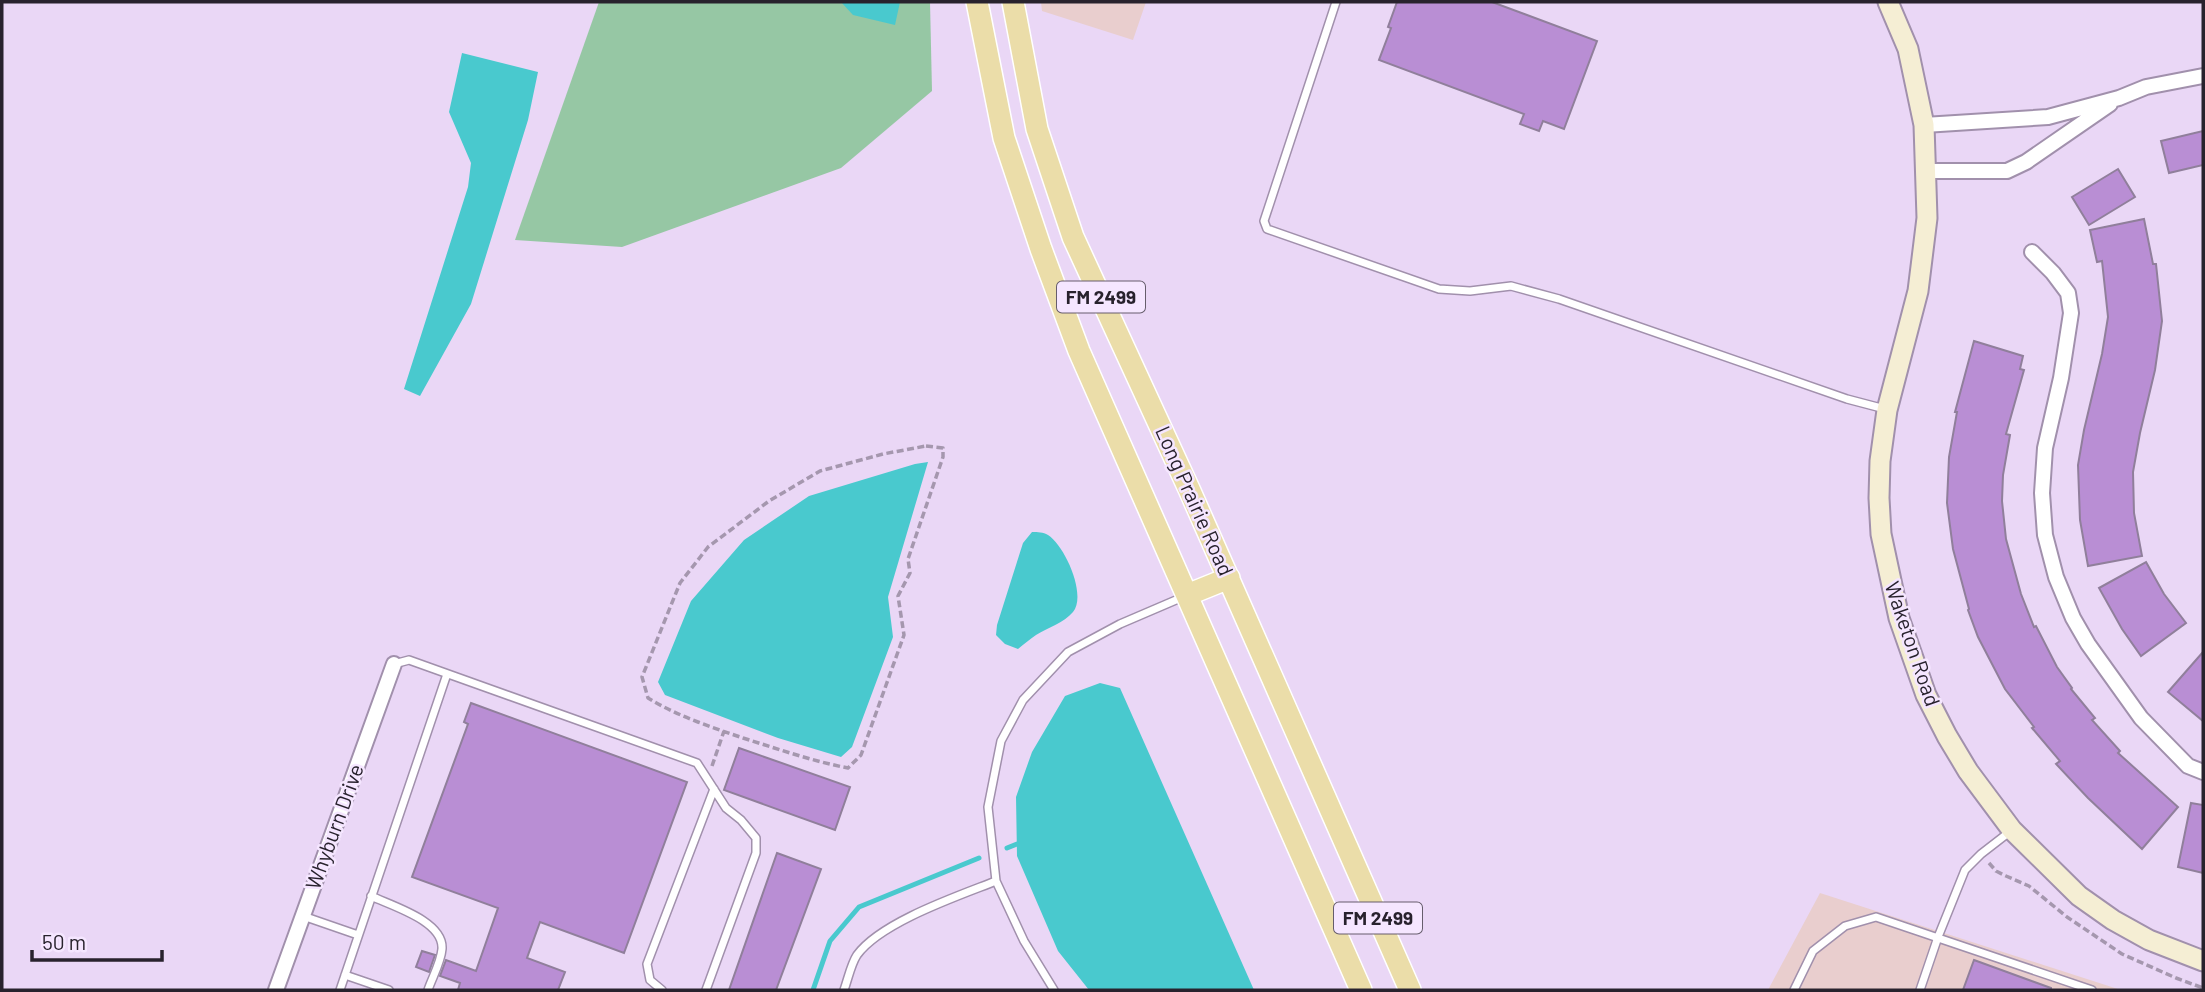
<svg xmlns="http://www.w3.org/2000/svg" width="2205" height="992" viewBox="0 0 2205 992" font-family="Barlow,sans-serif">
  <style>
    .commercial { fill: #e9cece }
    .green { fill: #96c7a4 }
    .water { fill: #49c9ce }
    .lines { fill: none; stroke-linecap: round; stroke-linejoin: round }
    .stream { stroke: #49c9ce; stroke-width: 5 }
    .building { fill: #b98ed4; stroke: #907f9b; stroke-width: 2 }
    .lane-casing { stroke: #a190ac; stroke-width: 10 }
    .street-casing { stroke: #a190ac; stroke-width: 18 }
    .secondary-casing { stroke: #a190ac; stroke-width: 23 }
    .primary-casing { stroke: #fff; stroke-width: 24 }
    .path { stroke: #a597ae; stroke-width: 3.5; stroke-dasharray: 7 3.5; stroke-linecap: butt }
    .lane { stroke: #fff; stroke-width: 7 }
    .street { stroke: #fff; stroke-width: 14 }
    .secondary { stroke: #f5eed4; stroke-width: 19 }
    .primary { stroke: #ebdda9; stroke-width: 21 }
    .labels { text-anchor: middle; stroke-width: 5; stroke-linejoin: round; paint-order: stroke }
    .shield { fill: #f5e6ff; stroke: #665d6c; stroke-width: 2 }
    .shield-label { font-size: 19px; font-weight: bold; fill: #28222d }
    .street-label { font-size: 21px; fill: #28222d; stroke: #f5e6ff }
  </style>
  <rect width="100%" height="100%" fill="#ead7f6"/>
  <!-- commercial -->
  <path class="commercial" d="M1041 2H1146L1133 40 1042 11Z
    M1820 893 2121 990H1768Z"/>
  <!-- green -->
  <path class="green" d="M599 2H930L932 91 841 168 622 247 515 240Z"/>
  <!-- water -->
  <path class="water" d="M841 2H900L895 25 853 15Z
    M462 53 538 72 528 120 471 304 420 396 404 389 468 187 471 163 449 112Z
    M928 462 888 597 893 637 852 747 841 757 778 738 665 695 658 682 691 601 744 540 809 496 915 464Z
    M1032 532C1038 532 1043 532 1048 535 1065 546 1087 595 1073 612 1064 623 1047 628 1036 635 1030 639 1024 644 1018 649L1005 644 996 635 997 625 1023 543Z
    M1100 683 1120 688 1254 990H1089L1058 951 1017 856 1016 797 1032 752 1065 696Z"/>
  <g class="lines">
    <!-- stream -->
    <path class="stream" d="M1007 848 1017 844
      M813 990 830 941 859 907 979 858"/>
  </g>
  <!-- building -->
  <path class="building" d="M1397 2H1492L1597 41 1564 129 1543 121 1539 131 1520 124 1524 114 1379 60 1391 28 1388 27Z
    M2203 131V165L2169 173 2161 141Z
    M2118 169 2135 197 2089 225 2072 197Z
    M2144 219 2153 264H2156L2162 321 2155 370 2140 433 2133 472 2134 513 2142 556 2088 566 2080 520 2078 465 2084 430 2102 354 2108 317 2102 261 2097 262 2090 230Z
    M1974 341 2023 356 2020 369 2024 370 2006 434 2010 435 2003 475 2002 501 2006 539 2021 594 2034 627 2036 626 2057 667 2072 688 2071 689 2095 718 2092 720 2120 751 2118 753 2178 807 2142 849 2088 798 2056 764 2060 761 2032 728 2034 727 2005 689 1978 637 1968 610 1969 609 1953 549 1947 503 1949 457 1957 412H1955Z
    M2146 562 2164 594 2186 623 2141 656 2122 629 2099 588Z
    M2203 652V721L2168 692Z
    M471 703 687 782 624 953 540 922 527 958 565 972 558 990H458L460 983 440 976 446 960 476 971 498 908 412 877 468 724 464 722Z
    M739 748 850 787 835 830 724 790Z
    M2191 803 2203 805V873L2178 867Z
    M777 853 821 869 776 990H729Z
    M422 951 435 955 429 972 416 967Z
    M1974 960 2051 988V990H1963Z"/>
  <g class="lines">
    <defs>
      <path id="lane" d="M1336 2 1264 221 1267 229 1439 289 1470 291 1511 286 1559 299 1847 399 1885 409
        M394 664 409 660 697 763 726 808 741 820 756 838V853L706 990
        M371 896C392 906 444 921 442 949 441 962 432 978 428 990
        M303 916 358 935
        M345 975 389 990
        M340 990 447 674
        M662 990 650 980 647 964 714 789
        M844 990C848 979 851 964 857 955 881 922 958 896 996 881
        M1054 990 1024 941 996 881 988 807 1001 741 1023 700 1068 652 1120 624 1183 597
        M1794 990 1813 951 1845 926 1876 917 2092 990
        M1920 990 1938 937 1965 870 1981 854 2012 830"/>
      <path id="street" d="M1924 125 2048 117 2119 98 2146 87 2203 76
        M1925 171H2007L2026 162 2110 104
        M2032 252 2053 273 2068 293 2071 313 2061 378 2045 448 2042 493 2045 535 2056 577 2073 618 2088 644 2141 718 2188 766 2203 772
        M276 990 394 664"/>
      <path id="secondary" d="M1888 2 1908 49 1924 125 1927 218 1918 291 1887 410 1880 461 1879 498 1881 534 1899 618 1926 695 1947 736 1968 771 2012 830 2079 896 2113 920 2149 940 2203 961"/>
      <path id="primary" d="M977 2 1004 138 1041 249 1079 351 1361 990
        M1013 2 1037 129 1073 237 1189 489 1410 990
        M1187 595 1229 578"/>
    </defs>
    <!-- lane casing -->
    <use href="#lane" class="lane-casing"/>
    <!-- street casing -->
    <use href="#street" class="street-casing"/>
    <!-- secondary casing -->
    <use href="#secondary" class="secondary-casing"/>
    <!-- primary casing -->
    <use href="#primary" class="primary-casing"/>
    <!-- path -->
    <path class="path" d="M926 446 943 448V457L908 559 910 573 898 596 904 635 861 755 848 768C812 761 778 749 743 738 711 727 677 716 648 698L642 677 680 583 708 547 769 501 820 471 883 454Z
      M712 766 724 731
      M1989 863 1996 871 2006 876 2029 886 2067 917 2122 954 2176 978 2203 988"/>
    <!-- lane -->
    <use href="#lane" class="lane"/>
    <!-- street -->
    <use href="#street" class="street"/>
    <!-- secondary -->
    <use href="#secondary" class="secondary"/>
    <!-- primary -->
    <use href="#primary" class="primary"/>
  </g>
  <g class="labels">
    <!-- shield labels -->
    <g class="shield">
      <rect x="1057" y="281.5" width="88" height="31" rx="5"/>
      <rect x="1334" y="902.5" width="88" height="31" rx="5"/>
    </g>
    <g class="shield-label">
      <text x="1101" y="304">FM 2499</text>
      <text x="1378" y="925">FM 2499</text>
    </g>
    <!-- street labels -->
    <g class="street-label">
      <text transform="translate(1194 501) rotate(66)" y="7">Long Prairie Road</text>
      <text transform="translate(1912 644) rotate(71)" y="7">Waketon Road</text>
      <text transform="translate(335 827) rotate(-70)" y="7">Whyburn Drive</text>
    </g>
  </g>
  <!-- border -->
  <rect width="2205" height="992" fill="none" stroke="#28222d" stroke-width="7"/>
  <!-- scale -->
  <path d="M32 950v10h130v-10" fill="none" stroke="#28222d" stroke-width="3.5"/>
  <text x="42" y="950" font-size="21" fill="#28222d" stroke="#f5e6ff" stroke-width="5" paint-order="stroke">50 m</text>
</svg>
